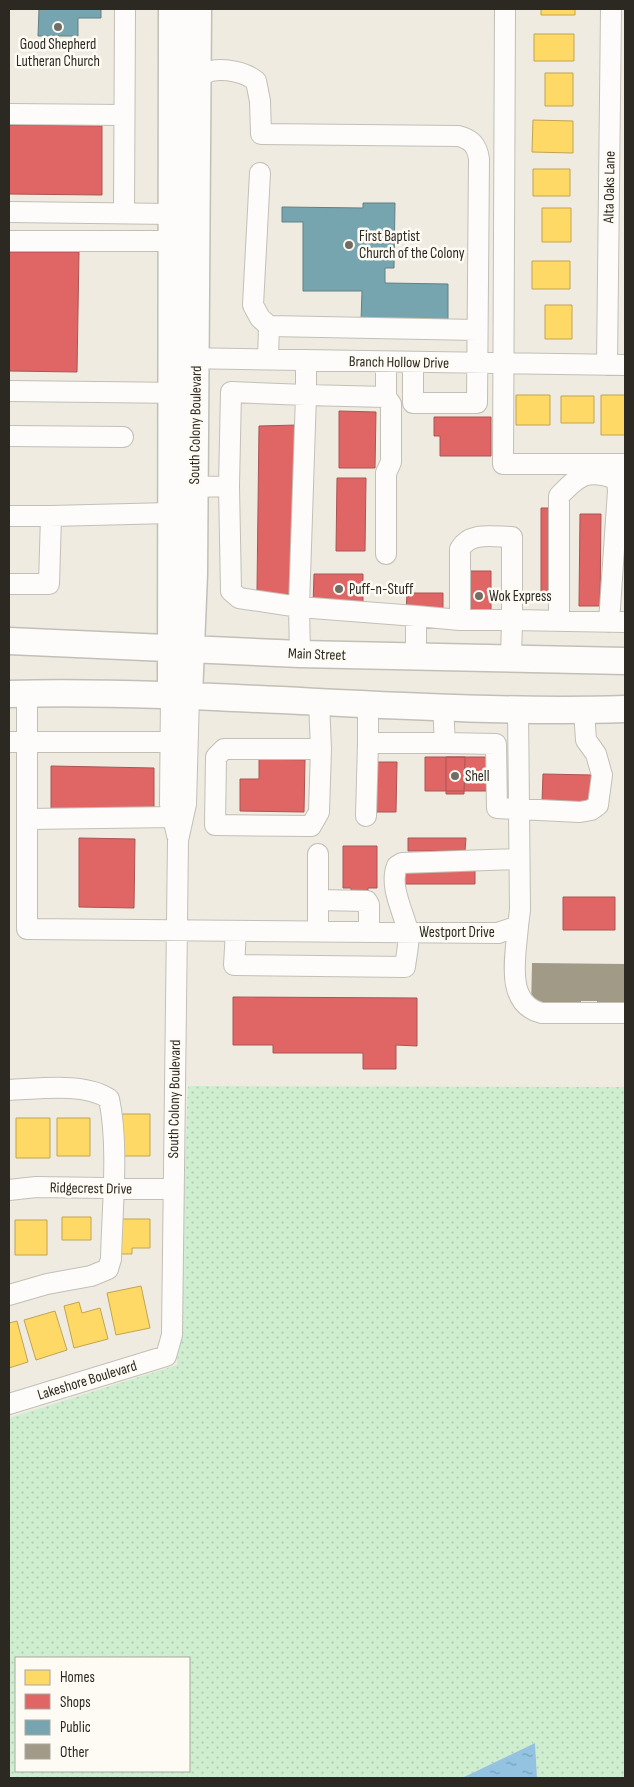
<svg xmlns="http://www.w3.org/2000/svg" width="634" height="1787" viewBox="0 0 634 1787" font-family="'Sofia Sans Condensed',sans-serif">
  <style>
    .green { fill: url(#green-dots); fill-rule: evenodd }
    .water { fill: url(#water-ripples) }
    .homes { fill: #ffd966; stroke: #c0a452 }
    .shops { fill: #e06666; stroke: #aa5452 }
    .public { fill: #76a5af; stroke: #608085 }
    .building { fill: #a19a86 }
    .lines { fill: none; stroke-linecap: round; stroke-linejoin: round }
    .minor-casing { stroke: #c2bfb7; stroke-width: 22 }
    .major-casing { stroke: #c2bfb7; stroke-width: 29 }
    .minor { stroke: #fdfcfa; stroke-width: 20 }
    .major { stroke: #fdfcfa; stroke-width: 26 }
    .poi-dot { fill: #706d64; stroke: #fefbf4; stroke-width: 2 }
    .labels { text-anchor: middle; stroke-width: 5; stroke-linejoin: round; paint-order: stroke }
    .poi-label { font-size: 15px; fill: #2c2922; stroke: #fefbf4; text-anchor: start }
    .street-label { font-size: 15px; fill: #2c2922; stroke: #fefbf4 }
  </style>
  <defs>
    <pattern id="green-dots" width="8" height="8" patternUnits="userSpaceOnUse" patternTransform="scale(1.25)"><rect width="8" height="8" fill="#cfeed0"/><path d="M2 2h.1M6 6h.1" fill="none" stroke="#b2ccb2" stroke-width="1.8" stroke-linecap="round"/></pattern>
    <pattern id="water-ripples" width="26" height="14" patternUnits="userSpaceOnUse" patternTransform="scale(1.25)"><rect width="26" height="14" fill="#94c3e1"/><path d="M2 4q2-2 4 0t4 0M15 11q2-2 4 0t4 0" fill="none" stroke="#799eb6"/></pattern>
  </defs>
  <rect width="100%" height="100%" fill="#efebe0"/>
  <!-- green -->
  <path class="green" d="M188 1086 625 1087V1778H537L535 1743 462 1778H9V1418L177 1365ZM16 1658H189V1771H16Z"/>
  <!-- water -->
  <path class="water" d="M535 1743 537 1778H462Z"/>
  <!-- homes -->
  <path class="homes" d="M541 9H575V15H541Z
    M534 34H574V61H534Z
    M545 73H573V106H545Z
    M533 120 573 121V153L532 152Z
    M533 169H570V196H533Z
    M542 208H571V242H542Z
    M532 261H570V289H532Z
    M545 305H572V339H545Z
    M516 395H550V425H516Z
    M601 395H625V435H601Z
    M561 396H594V423H561Z
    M117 1114H150V1156H117Z
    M16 1118H50V1158H16Z
    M57 1118H90V1156H57Z
    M62 1217H91V1240H62Z
    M116 1219H150V1248H132V1254H116Z
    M15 1220H47V1255H15Z
    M141 1286 150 1328 116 1335 107 1293Z
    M79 1302 82 1313 100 1308 108 1339 74 1348 64 1306Z
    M55 1311 67 1350 36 1360 24 1320Z
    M17 1321 28 1362 9 1368V1323Z"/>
  <!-- shops -->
  <path class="shops" d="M9 125 102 126V195L9 194Z
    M9 252H79L77 372 9 371Z
    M339 411 376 412 375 468H339Z
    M434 417H491V456H440V436H434Z
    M297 425V599H265L257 590 259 426Z
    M337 478H366L365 551H336Z
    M541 508H554L553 599H541Z
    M580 514H601L600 606H579Z
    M470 571H491V614L466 613Z
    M314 574H363V605H313Z
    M407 593H443V614L406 613Z
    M425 757H487L486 791H425Z
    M446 757H465L464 794H446Z
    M259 759 305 760 304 812 240 811V779H259Z
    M376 762H397L396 812H374Z
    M51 766 154 768V812L51 811Z
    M543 774 592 775 591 803 542 802Z
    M79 838 135 839 134 908 79 907Z
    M408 838H466L465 851H408Z
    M343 846H377V888H368V895H351V888H343Z
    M400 870H475V884H400Z
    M563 897H615V930H563Z
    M233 997 417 998V1046L396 1045V1069H363V1053H273V1045H233Z"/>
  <!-- public -->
  <path class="public" d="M39 9H101V18H78V36H38Z
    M363 203H395L394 268H385V283L448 284V321H361L362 291H303V222H282V207L363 208Z"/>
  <!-- building -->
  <path class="building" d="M532 963 625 964V1009H597V1001H581V1010H531Z"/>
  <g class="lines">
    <defs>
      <path id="minor" d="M505 9 503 464H625
        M197 80C201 77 206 72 211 71 225 68 245 72 256 81L260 101 261 134 458 136C471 139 477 145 479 159L477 403H413V363
        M9 114 123 115
        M260 173 253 305 260 318 269 326
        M9 212 172 214
        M124 213 125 9
        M9 241H172
        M182 358 625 365
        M268 359 269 326 477 330
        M306 360V395L386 397V362
        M607 365 611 9
        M9 391 184 393
        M386 397 391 404V462L386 473V554
        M9 436 123 437
        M229 486 231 591 239 598 299 607 416 616V657
        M195 487 229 486 231 392 306 395 299 607 300 654
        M9 516H51
        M9 584H49L51 516 170 513
        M416 616 460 620H512V537C494 537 470 531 460 549V620
        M559 621V496C580 474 587 469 617 479L618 491 609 622
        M511 658 512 620 625 622
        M27 694V929L498 933 518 926 520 910 518 709
        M171 695 170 804 177 835
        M319 702 321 749H224L216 757 215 825 311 826 319 812 321 749
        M368 704V743H445L443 706
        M9 742H171
        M445 743 496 744 497 808 580 812 591 810 598 805 602 775 596 754 586 740 584 711
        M366 816 368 743
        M28 819 173 817
        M318 900 367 901 369 905V932
        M518 926C516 955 504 1004 542 1013H625
        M236 931 234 965 405 967C406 956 410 942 408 931 403 911 389 886 397 866L402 863 519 859
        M318 931V854
        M9 1090C38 1089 85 1082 109 1099 119 1144 112 1211 111 1259L108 1269 91 1276 47 1284 9 1295
        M9 1190 36 1187 173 1189
        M9 1404 166 1356 172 1335 178 840 186 804 189 696"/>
      <path id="major" d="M9 641 300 654 625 661
        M9 694C214 689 420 715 625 709
        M171 695 172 9
        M189 696 194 574 198 9"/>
    </defs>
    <!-- minor casing -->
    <use href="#minor" class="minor-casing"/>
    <!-- major casing -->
    <use href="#major" class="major-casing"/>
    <!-- minor -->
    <use href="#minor" class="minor"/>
    <!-- major -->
    <use href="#major" class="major"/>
  </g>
  <!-- markers -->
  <g class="poi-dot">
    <circle cx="58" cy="27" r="5"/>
    <circle cx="349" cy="245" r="5"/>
    <circle cx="339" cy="589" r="5"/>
    <circle cx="479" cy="596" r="5"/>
    <circle cx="455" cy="776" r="5"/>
  </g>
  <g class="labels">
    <!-- poi labels -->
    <g class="poi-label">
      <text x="58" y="49" text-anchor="middle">Good Shepherd<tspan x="58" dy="17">Lutheran Church</tspan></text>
      <text x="359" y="241">First Baptist<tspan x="359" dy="17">Church of the Colony</tspan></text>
      <text x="349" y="594">Puff-n-Stuff</text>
      <text x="489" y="601">Wok Express</text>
      <text x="465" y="781">Shell</text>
    </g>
    <!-- street labels -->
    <g class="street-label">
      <text transform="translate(609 187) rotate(-89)" y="5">Alta Oaks Lane</text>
      <text transform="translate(399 362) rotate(1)" y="5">Branch Hollow Drive</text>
      <text transform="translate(195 425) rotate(-89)" y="5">South Colony Boulevard</text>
      <text transform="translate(317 654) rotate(2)" y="5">Main Street</text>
      <text x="457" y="937">Westport Drive</text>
      <text transform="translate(174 1099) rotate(-89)" y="5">South Colony Boulevard</text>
      <text transform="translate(91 1188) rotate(1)" y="5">Ridgecrest Drive</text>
      <text transform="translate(87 1380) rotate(-17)" y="5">Lakeshore Boulevard</text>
    </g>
  </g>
  <!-- border -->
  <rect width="634" height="1787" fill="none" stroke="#2c2922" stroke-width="20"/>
  <!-- legend -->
  <rect x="15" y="1657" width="175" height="115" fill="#fefbf4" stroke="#aaa7a0"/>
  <rect x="25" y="1670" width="25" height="15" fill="#ffd966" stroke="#aaa7a0"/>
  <text x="60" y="1682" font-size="15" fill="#2c2922">Homes</text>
  <rect x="25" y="1694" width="25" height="15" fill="#e06666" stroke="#aaa7a0"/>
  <text x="60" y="1707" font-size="15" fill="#2c2922">Shops</text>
  <rect x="25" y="1720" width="25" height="15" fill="#76a5af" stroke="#aaa7a0"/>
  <text x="60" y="1732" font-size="15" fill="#2c2922">Public</text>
  <rect x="25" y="1744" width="25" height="15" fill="#a19a86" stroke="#aaa7a0"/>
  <text x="60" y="1757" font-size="15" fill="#2c2922">Other</text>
</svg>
